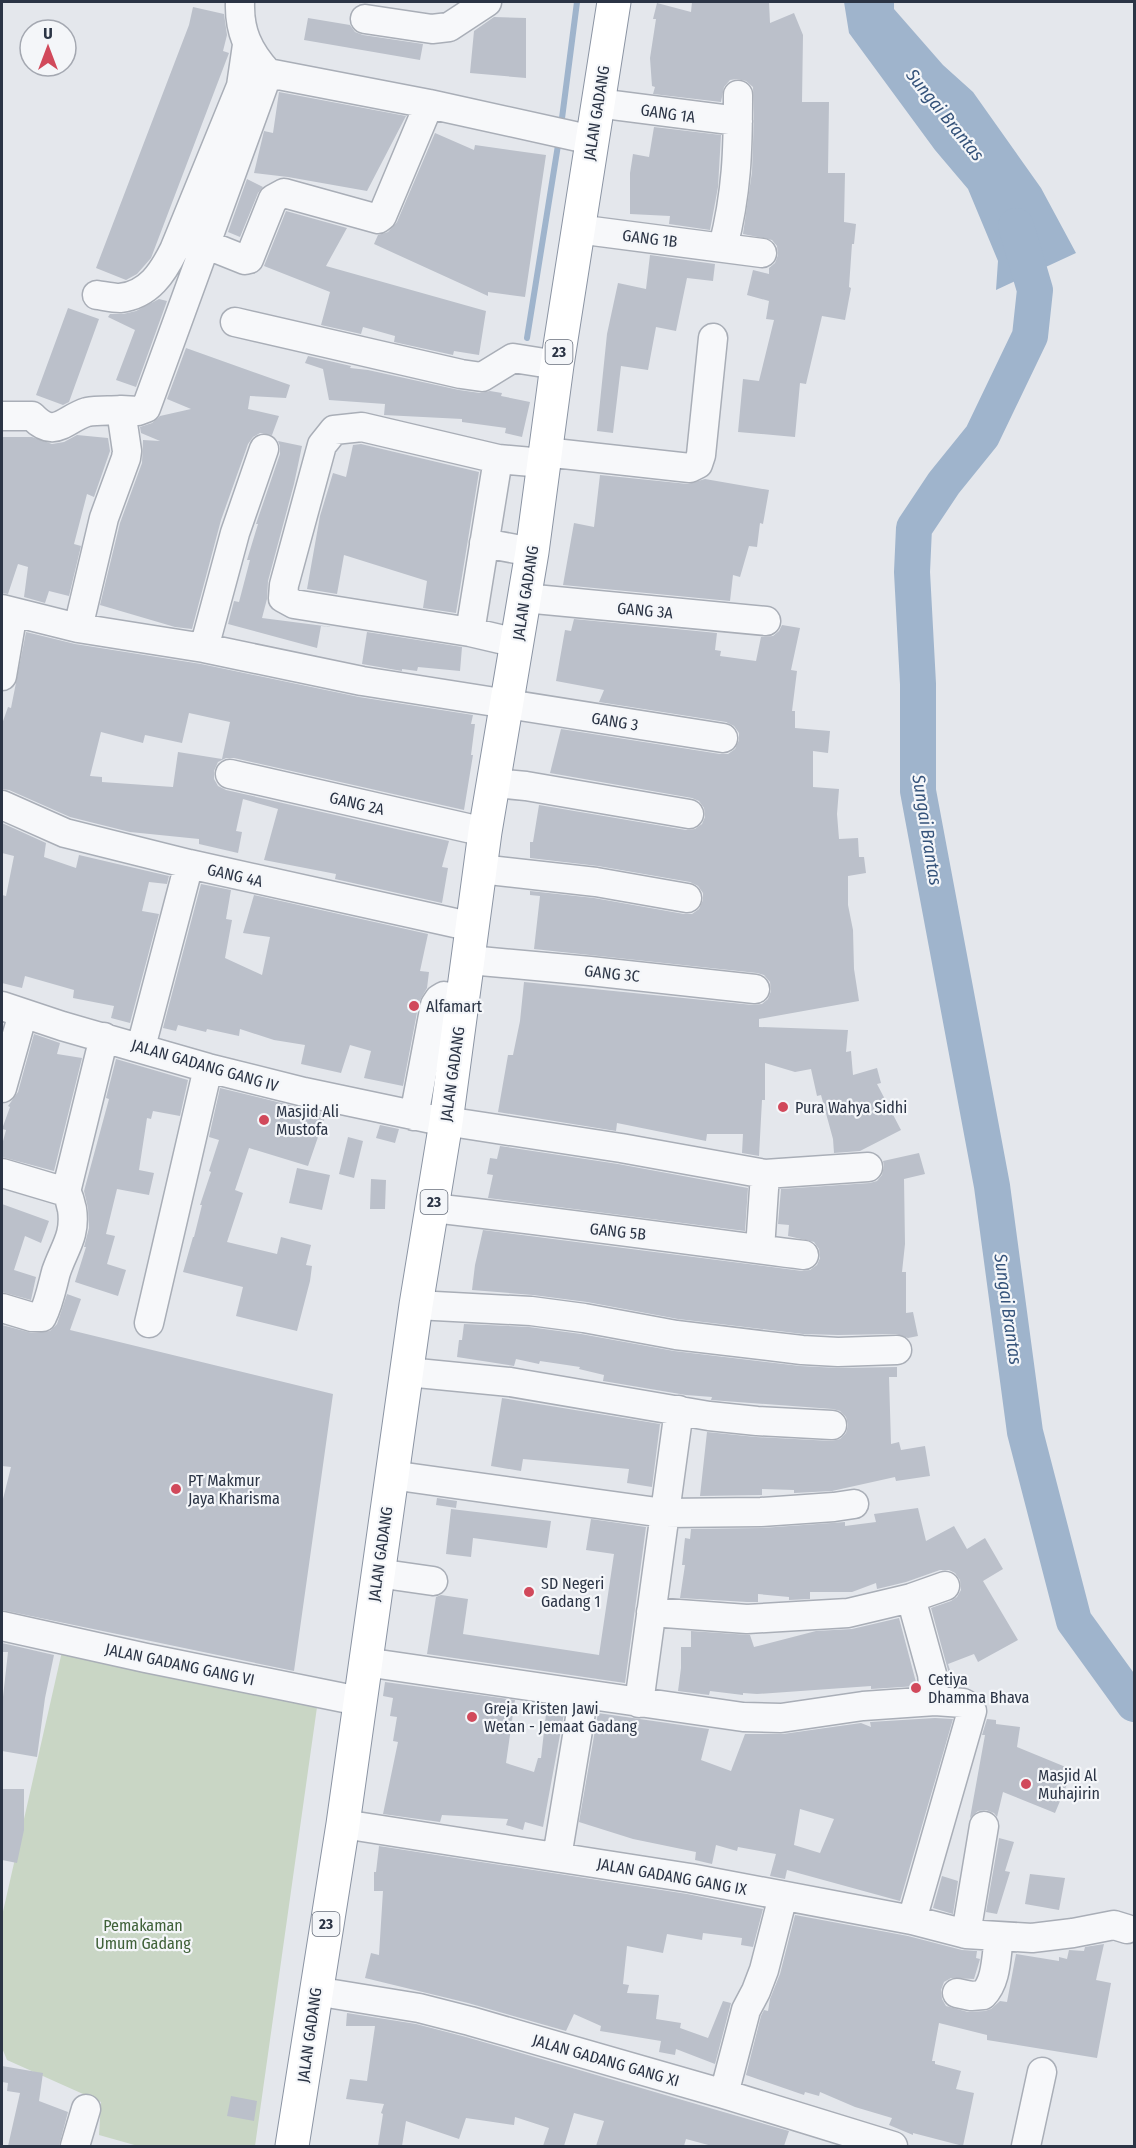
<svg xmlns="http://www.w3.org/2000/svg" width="1136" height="2148" viewBox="0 0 1136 2148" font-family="'Fira Sans Condensed',sans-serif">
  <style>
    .green { fill: #c9d6c5 }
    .water { fill: #9fb4cc }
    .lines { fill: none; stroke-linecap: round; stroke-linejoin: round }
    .stream { stroke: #9fb4cc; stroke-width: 6 }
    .river { stroke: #9fb4cc; stroke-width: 36 }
    .building { fill: #bbc0ca; fill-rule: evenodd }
    .minor-casing { stroke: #a9aeb7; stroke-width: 31 }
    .highway-casing { stroke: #8b94a3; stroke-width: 35 }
    .minor { stroke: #f7f8fa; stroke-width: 28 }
    .highway { stroke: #fff; stroke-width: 33 }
    .poi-dot { fill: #d1495b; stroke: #f4f6f9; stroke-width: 2 }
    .labels { text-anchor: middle; stroke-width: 4.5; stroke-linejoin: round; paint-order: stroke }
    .shield { fill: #f4f6f9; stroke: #676e7b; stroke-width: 1.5 }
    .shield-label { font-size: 15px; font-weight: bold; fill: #2b3445 }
    .street-label { font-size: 16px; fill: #2b3445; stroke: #f4f6f9 }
    .poi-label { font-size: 16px; fill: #2b3445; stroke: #f4f6f9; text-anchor: start }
    .park-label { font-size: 16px; fill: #3f6138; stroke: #f4f6f9 }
    .water-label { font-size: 18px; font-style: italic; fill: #34527a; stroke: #f4f6f9 }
  </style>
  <rect width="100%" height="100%" fill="#e4e7ec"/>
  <!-- green -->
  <path class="green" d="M63 1647 319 1693 255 2146H138L99 2135 101 2102 7 2060 2 2048V1916Z"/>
  <!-- water -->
  <path class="water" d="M844 2H894V9L943 65 973 92 1041 188 1076 253 996 290 998 261 968 189 935 150 849 33Z"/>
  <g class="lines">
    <!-- stream -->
    <path class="stream" d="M561 126 577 2
      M527 338 559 139"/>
    <!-- river -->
    <path class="river" d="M1016 226 1035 290 1030 336 982 436 944 483 914 528 912 572 918 684V791L992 1186 1025 1432 1074 1621 1134 1704"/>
  </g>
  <!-- building -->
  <path class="building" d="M692 2H769L770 23 794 13 803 35 802 102H829L828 173H845L844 222 856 224 854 244H852L849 287 851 288 845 320 822 316 806 384 800 383 795 437 738 432 743 379 759 381 774 320 766 319 769 301 747 295 753 270 769 274V268L775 263 778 255 777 246 772 240 743 234 752 172 754 115 753 87 746 81 737 79 730 80 724 87 721 102 653 94 655 87 652 86 650 58 656 19H653L657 3 691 12Z
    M193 7 224 14 227 35 223 51 229 53 151 258 137 274 126 280 96 268 189 25Z
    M494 17 526 18V78L470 73 474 31Z
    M308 18 350 25 355 32 363 35 423 44 420 60 304 40Z
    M279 92 406 116 367 191 288 177 254 173 264 131 273 133Z
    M654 127 721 135 718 187 710 230 669 224 670 216 630 214V173L633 154 649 157Z
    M435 133 474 150 475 145 546 155 525 297 488 292V296L374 244 378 235 388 232 397 222Z
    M247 179 263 187 258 193 240 237 228 232Z
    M286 211 347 228 326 266 486 311 479 355 454 351 453 355 394 342 395 336 363 327 361 334 321 325 330 292 264 266Z
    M650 255 715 264 713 281 687 278 676 331 656 327 648 370 621 366 613 433 597 431 607 334 618 283 646 289Z
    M159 299 167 301 136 387 116 380 135 330 108 317 110 314H123L136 311Z
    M68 308 99 319 69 402 63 405 36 395Z
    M186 348 290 385 286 398 250 396 248 409 279 416 272 435 260 433 253 437 248 444 221 520 192 629 175 627 100 605 120 523 142 463 143 440 160 441 141 433 140 427 152 423 160 416 191 409 167 399Z
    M308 356 351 366 350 368 368 370 459 390 480 393 490 391 502 393 501 396 530 402 522 437 505 433 506 428 462 422V419L384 415 385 404 329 400 323 369 305 363Z
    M77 435 108 438 110 451 94 497 87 494 74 544 81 546 69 596 49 591 45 603 24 597 28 567 18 564 8 594 2 593V437H32L52 444 64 442Z
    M278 441 302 446 294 484 268 581 267 599 262 618 332 627 321 626 317 648 228 624 234 601 239 602 250 560H247L258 524H256L280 454V446Z
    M361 444 479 472 456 613 423 608 427 581 344 555 337 594 307 589 320 516 333 473 346 477 353 445Z
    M600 475 688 484 705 479 769 490 763 524 760 523 757 547 749 546 740 577 733 575 730 601 563 585 574 523 594 527Z
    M574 619 717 633 715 650 721 651 720 656 756 661 761 637 773 636 779 631 782 625 800 628 791 670 797 671 792 711H795V728L830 731 828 753 813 751V787L839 789 837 814 839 839 858 838 859 857H864L866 873 848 876V905L853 930 854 969 859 1001 759 1019V1027L848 1030 846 1052 851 1051 853 1075 877 1068 881 1083 877 1084 901 1130 860 1151 834 1153 833 1139 821 1095 817 1096 811 1069 795 1072 765 1063V1100H762L759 1156 742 1153 743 1134H707L706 1141 617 1123 616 1131 498 1112 508 1055H513L520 1021 524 982 753 1005 762 1004 768 999 771 991 770 982 764 975 757 973 534 949 540 896 530 895V891L594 898 684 914H692L699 909 703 900V893L698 886 690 882 598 866 530 858V842H533L539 805 686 830 695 829 702 824 705 817 704 808 699 801 692 798 550 773 561 729 720 754H728L735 749 739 740V733L734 726 726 722 599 702 604 690 556 681 565 630 571 631Z
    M26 632 75 644 201 664 359 697 473 715 471 724H475L471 755H473L464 810 234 758H226L218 762 214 771V779L218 786 226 790 449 841 442 867 448 868 442 903 335 879 336 874 264 860 278 809 243 799 236 831 242 832 238 853 199 844V839L130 832 70 817 9 790 2 789V724L8 707 11 708ZM189 713 230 722 222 759 178 752 173 787 102 782V777L90 776 101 732 143 743 145 735 182 743Z
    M367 632 462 647 460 671 418 667 417 671 402 669V671L362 664Z
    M2 823 46 843 44 857 76 868 79 855 169 876 167 884 149 882 142 911 159 914 130 1023 111 1018 114 1006 73 998 74 990 25 976 22 988 2 983V895L6 896 14 856 2 853Z
    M201 884 231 890 226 919 232 920 225 958 262 975 270 937 243 933 254 895 428 934 420 971 429 972 427 988 419 1002 403 1086 364 1078 371 1051 350 1045 341 1073 301 1064 305 1045 274 1040 240 1029 239 1036 207 1029 206 1032 178 1025 176 1031 163 1028Z
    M34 1034 60 1043 57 1054 82 1058 54 1171 2 1157V1145L6 1130 2 1129 10 1107 8 1106 18 1092Z
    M116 1059 188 1080 180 1116 153 1111 151 1119 147 1118 139 1170 154 1173 149 1195 117 1189 106 1234 115 1236 107 1264 126 1270 118 1296 75 1282 86 1247H84L89 1228 88 1208 84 1191 109 1099 106 1098Z
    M220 1088 326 1114 308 1166 249 1148 235 1190 243 1193 227 1242 277 1254 281 1237 311 1245 306 1265 312 1266 310 1281 297 1331 236 1316 243 1287 183 1272 193 1237H194L202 1205H200L211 1172 209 1171 219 1140 209 1137Z
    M380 1125 399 1129 395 1143 376 1138Z
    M348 1137 363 1141 354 1178 339 1174Z
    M500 1146 618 1164 748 1188 745 1231 488 1198 493 1175 487 1174 490 1158 497 1159Z
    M919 1153 925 1174 904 1179 905 1244 902 1272H906V1313L913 1312 918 1336 908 1338 896 1334 838 1335 803 1334 678 1319 587 1302 533 1295 472 1290 475 1265 483 1230 802 1271 810 1270 817 1265 820 1258 819 1249 814 1242 788 1236 789 1225 778 1224 781 1189 870 1183 877 1181 882 1175 884 1166 883 1161Z
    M297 1168 330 1175 322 1210 289 1203Z
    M371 1179 386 1180 385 1209H370Z
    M2 1204 49 1221 41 1243 25 1236 14 1270 36 1277 31 1300 2 1292Z
    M67 1294 81 1299 70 1330 333 1394 294 1671 2 1610V1503L11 1467 2 1466V1325L32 1333 50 1331 57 1324Z
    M464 1324 529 1327 581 1334 674 1351 800 1366 838 1368 897 1367V1377H889L891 1444 899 1442 901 1450 925 1446 930 1476 896 1481 895 1477 832 1491 794 1493V1490L762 1489V1495L700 1496 707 1432 756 1437 832 1441 840 1439 846 1433 848 1425 846 1417 840 1411 833 1409 711 1400 712 1397 686 1395 603 1381 604 1375 579 1369 580 1367 540 1361 539 1364 516 1359 514 1366 457 1357 459 1340H462Z
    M502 1398 660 1424 652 1487 627 1483 629 1469 523 1459 521 1471 491 1466Z
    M437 1498 457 1501 456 1508 436 1505Z
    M918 1508 926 1541 954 1526 967 1549 985 1538 1003 1569 983 1581 1018 1640 978 1662 974 1654 948 1664 955 1686H950L948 1670 931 1608 951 1601 957 1597 961 1590 960 1580 955 1573 949 1570H940L906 1582 877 1589 876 1583 852 1592H810V1599L789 1600V1597L758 1594V1602H747L680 1598 685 1565H682L685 1538 690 1539 691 1529 762 1528 845 1522V1526L876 1522 874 1514Z
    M451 1509 551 1521 547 1548 473 1538 471 1557 446 1554Z
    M591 1519 646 1527 625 1683 427 1654 436 1597 441 1595 468 1599 463 1634 599 1655 614 1554 586 1550Z
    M899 1618 917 1686 871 1689V1686L757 1694 743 1693V1695L710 1691 709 1695 678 1691 681 1668V1647H691V1631L750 1635 754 1647 816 1631 852 1629Z
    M2 1643 54 1655 45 1698 37 1757 2 1751V1706L8 1652H2Z
    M385 1682 515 1700 506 1763 534 1772 538 1758H541L547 1705 565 1708 543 1827 525 1822 523 1830 506 1825 508 1819 442 1815 440 1822 383 1814 398 1742 393 1741 397 1717 390 1716 393 1698 383 1696Z
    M598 1713 709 1729 701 1760 731 1771 745 1734H783L861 1723 871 1727 870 1722 935 1718 953 1719 900 1901 787 1870 785 1879 770 1876 776 1854 738 1847 737 1851 716 1845 712 1864 695 1860 696 1852 633 1839 579 1822ZM800 1809 834 1819 820 1853 794 1845Z
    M987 1719 996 1720V1724L1020 1727 1017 1747 1073 1770 1055 1813 1003 1792 997 1817 994 1813 986 1810 978 1811 970 1818 985 1735H982Z
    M2 1789H24V1830L17 1863 2 1860Z
    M999 1838 1014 1842 1005 1871 1010 1872 997 1914 986 1912Z
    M379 1846 687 1894 763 1909 753 1947 741 1945 742 1938 703 1933 702 1940 667 1934 663 1953 627 1946 623 1984 629 1985 627 1993 659 1995 656 2019 681 2023 680 2028 708 2038 723 2001 731 2003 715 2064 676 2049 675 2055 659 2052 661 2041 600 2031 601 2026 574 2014 566 2031 468 2003 365 1978 371 1953 379 1955 383 1891H374V1872H376Z
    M1030 1874 1065 1878 1059 1910 1025 1904Z
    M942 1876 958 1881 953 1914 933 1908Z
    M795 1915 908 1936 962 1950 977 1951 976 1958 980 1959 974 1979 951 1978 944 1982 941 1990 942 1999 946 2006 968 2012 985 2011 991 2009 1000 2001 1007 2002 1016 1954 1059 1961V1957L1067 1959 1069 1950 1084 1951 1085 1947 1104 1944 1096 1980 1111 1983 1097 2058 987 2040V2035L939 2023 932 2061H935V2064L961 2071 956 2089 974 2093 963 2146 913 2133V2135L889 2125 892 2118 855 2107 820 2092 819 2096 805 2092 804 2095 746 2075 761 2016 764 2010 768 2011 770 1999 780 1974Z
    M347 2013 416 2024 466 2037 789 2131 784 2146H712L686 2139 684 2146H596L604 2121 574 2113 564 2146H543L549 2128 515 2117 514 2125 466 2118 459 2139 406 2121 402 2146H378L383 2114 381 2113 384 2104 346 2099 350 2079 367 2081 375 2026H346Z
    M2 2066 43 2073 39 2101 68 2112 59 2146H8L20 2093 7 2091 8 2083 2 2082Z
    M231 2096 257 2101 254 2121 227 2116Z"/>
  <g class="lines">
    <defs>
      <path id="minor" d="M240 2C239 31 248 51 268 73L429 104 592 140
        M365 19 432 29 449 27 487 2
        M597 103 738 121
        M577 229 762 253
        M205 244 245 260 249 259 273 199 284 193 378 219 382 216 429 104
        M723 247C737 192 738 150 738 95
        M97 295C104 296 113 298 120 298 149 295 163 272 174 250L241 86 247 45
        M235 322 461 374 482 377 513 358 557 365
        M2 416H32C55 440 64 419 87 412 98 410 111 411 121 410
        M545 452 690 468 698 464 701 455 713 338
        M484 543 532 552
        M524 598 766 621
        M2 609 78 628 204 648 362 681 723 738
        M78 628 104 518 126 458 127 451 121 410 138 411 146 408 268 73
        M470 632 498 459
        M517 643 470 632 294 604 283 598 284 585 322 445 334 430 362 427 498 459 543 463
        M204 648 235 533 264 449
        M2 676 13 612
        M230 774 485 832
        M494 783 526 786 689 814
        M2 805 65 833 189 864 473 927
        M480 869 596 882 687 898
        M469 960 590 971 755 989
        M2 1006 62 1026 208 1068 304 1092 432 1119 621 1148 765 1174 868 1167
        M141 1047 189 864
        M2 1088 23 1013
        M414 1116 435 1005 439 999 444 996 462 1001
        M2 1173 66 1192C70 1197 70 1203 72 1209 76 1236 64 1248 56 1272 52 1287 49 1303 42 1317H32L2 1308
        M66 1192 104 1037
        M433 1208C557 1222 680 1239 804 1255
        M760 1249 765 1174
        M416 1305 531 1311 584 1318 676 1335 802 1350 838 1352 897 1350
        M149 1323 208 1068
        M407 1372 510 1382 709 1416 757 1421 832 1425
        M391 1475 664 1513 761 1512 834 1507 854 1504
        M377 1573 433 1581
        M911 1598 932 1674 935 1701
        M651 1612 747 1619 848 1613 911 1598 945 1586
        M2 1626 146 1658 359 1701
        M365 1662 743 1717 781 1718 863 1706 935 1701 963 1703 970 1707 972 1711 912 1920
        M639 1703 679 1410
        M343 1824 690 1878 912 1920 966 1934 1032 1938 1073 1933 1114 1925 1127 1929
        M557 1857 584 1694
        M966 1934 984 1826
        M315 1991 419 2008 470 2021 724 2094 893 2146
        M957 1993 971 1996 983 1995C997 1981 996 1956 999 1937
        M724 2094 746 2010 756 1991 764 1970 783 1896
        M75 2146 86 2109
        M1026 2146 1042 2072"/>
      <path id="highway" d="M292 2146 343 1824 416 1305 446 1122 485 832 532 552 557 365 614 2"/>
    </defs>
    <!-- minor casing -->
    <use href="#minor" class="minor-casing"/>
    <!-- highway casing -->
    <use href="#highway" class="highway-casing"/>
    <!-- minor -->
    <use href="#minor" class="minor"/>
    <!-- highway -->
    <use href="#highway" class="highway"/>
  </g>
  <!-- markers -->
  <g class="poi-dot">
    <circle cx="414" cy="1006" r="6"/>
    <circle cx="783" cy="1107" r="6"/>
    <circle cx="264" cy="1120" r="6"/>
    <circle cx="176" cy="1489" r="6"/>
    <circle cx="529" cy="1592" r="6"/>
    <circle cx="916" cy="1688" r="6"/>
    <circle cx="472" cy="1717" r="6"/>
    <circle cx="1026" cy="1784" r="6"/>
  </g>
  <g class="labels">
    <!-- shield labels -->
    <g class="shield">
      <rect x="545.5" y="340" width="27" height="24" rx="4.5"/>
      <rect x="420.5" y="1190" width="27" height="24" rx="4.5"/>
      <rect x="312.5" y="1912" width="27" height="24" rx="4.5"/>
    </g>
    <g class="shield-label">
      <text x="559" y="357">23</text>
      <text x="434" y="1207">23</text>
      <text x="326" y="1929">23</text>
    </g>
    <!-- street labels -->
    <g class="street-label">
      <text transform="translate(596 113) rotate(-81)" y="6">JALAN GADANG</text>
      <text transform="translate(668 113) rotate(8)" y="6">GANG 1A</text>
      <text transform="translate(650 238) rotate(7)" y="6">GANG 1B</text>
      <text transform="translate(525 593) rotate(-81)" y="6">JALAN GADANG</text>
      <text transform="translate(645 610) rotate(5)" y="6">GANG 3A</text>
      <text transform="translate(615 721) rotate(9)" y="6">GANG 3</text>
      <text transform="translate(357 803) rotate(13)" y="6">GANG 2A</text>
      <text transform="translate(235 875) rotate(13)" y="6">GANG 4A</text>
      <text transform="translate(612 973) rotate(6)" y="6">GANG 3C</text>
      <text transform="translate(205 1065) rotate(16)" y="6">JALAN GADANG GANG IV</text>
      <text transform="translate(452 1074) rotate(-82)" y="6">JALAN GADANG</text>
      <text transform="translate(618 1231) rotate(6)" y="6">GANG 5B</text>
      <text transform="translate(380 1554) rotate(-82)" y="6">JALAN GADANG</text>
      <text transform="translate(180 1664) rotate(12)" y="6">JALAN GADANG GANG VI</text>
      <text transform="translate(672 1876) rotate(10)" y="6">JALAN GADANG GANG IX</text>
      <text transform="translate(309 2035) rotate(-82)" y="6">JALAN GADANG</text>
      <text transform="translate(606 2060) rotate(16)" y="6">JALAN GADANG GANG XI</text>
    </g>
    <!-- poi labels -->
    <g class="poi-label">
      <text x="426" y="1012">Alfamart</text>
      <text x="795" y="1113">Pura Wahya Sidhi</text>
      <text x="276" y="1117">Masjid Ali<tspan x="276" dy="18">Mustofa</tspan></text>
      <text x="188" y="1486">PT Makmur<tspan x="188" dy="18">Jaya Kharisma</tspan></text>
      <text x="541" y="1589">SD Negeri<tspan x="541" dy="18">Gadang 1</tspan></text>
      <text x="928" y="1685">Cetiya<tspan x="928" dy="18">Dhamma Bhava</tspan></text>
      <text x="484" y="1714">Greja Kristen Jawi<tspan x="484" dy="18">Wetan - Jemaat Gadang</tspan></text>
      <text x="1038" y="1781">Masjid Al<tspan x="1038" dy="18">Muhajirin</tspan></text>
    </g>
    <!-- park labels -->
    <g class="park-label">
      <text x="143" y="1931">Pemakaman<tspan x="143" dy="18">Umum Gadang</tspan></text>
    </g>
    <!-- water labels -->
    <g class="water-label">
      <text transform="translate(945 115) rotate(51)" y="6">Sungai Brantas</text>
      <text transform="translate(927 830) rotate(81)" y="6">Sungai Brantas</text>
      <text transform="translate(1008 1309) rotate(82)" y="6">Sungai Brantas</text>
    </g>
  </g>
  <!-- border -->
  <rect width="1136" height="2148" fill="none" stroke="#2b3445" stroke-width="6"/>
  <!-- north arrow -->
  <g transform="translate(48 48)"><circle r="28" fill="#f4f6f9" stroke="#a4a8b1" stroke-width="1.5"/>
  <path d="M0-4.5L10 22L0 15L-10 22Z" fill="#d1495b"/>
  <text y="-9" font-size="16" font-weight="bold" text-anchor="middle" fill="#2b3445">U</text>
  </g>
</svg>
